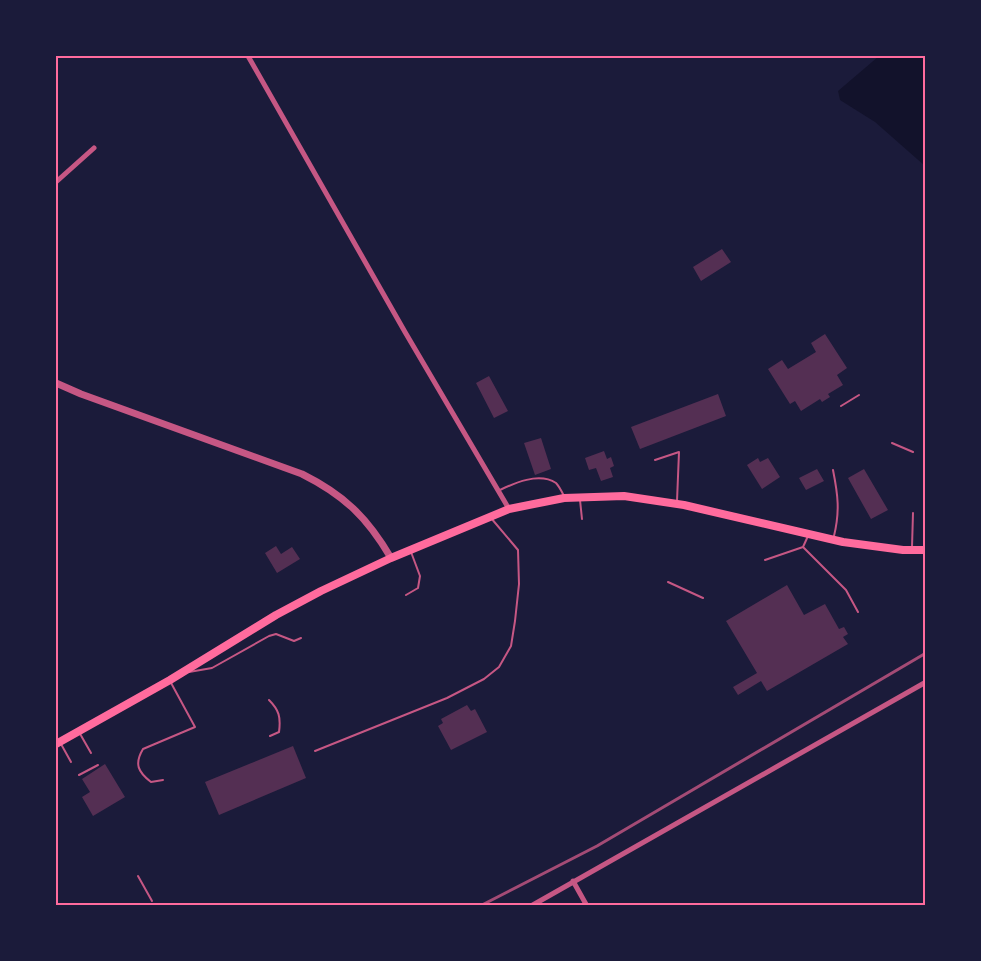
<svg xmlns="http://www.w3.org/2000/svg" width="981" height="961" viewBox="0 0 981 961" font-family="'Public Sans',sans-serif">
  <style>
    .water { fill: #12122b }
    .building { fill: #542f53 }
    .lines { fill: none; stroke-linecap: round; stroke-linejoin: round }
    .service { stroke: #c65784; stroke-width: 2 }
    .minor { stroke: #c65784; stroke-width: 5 }
    .tertiary { stroke: #c65784; stroke-width: 7 }
    .secondary { stroke: #ff6b9d; stroke-width: 8 }
    .rail { stroke: #a44b75; stroke-width: 3 }
    .neatline { fill: none; stroke: #ff6b9d; stroke-width: 2 }
  </style>
  <rect width="100%" height="100%" fill="#1b1b3a"/>
  <!-- water -->
  <path class="water" d="M879 56H925V166L875 122 840 100 838 91Z"/>
  <!-- building -->
  <path class="building" d="M722 249 731 262 701 281 693 267Z
    M825 334 847 368 837 375 843 385 828 394 830 397 822 402 820 399 801 411 795 401 790 404 768 369 782 360 788 369 816 352 811 343Z
    M489 376 508 411 494 418 476 383Z
    M718 394 726 416 640 449 631 427Z
    M541 438 551 469 535 475 524 443Z
    M604 451 607 459 611 457 614 466 610 468 613 477 601 481 596 468 589 470 585 458Z
    M758 458 760 462 768 458 780 477 762 489 747 465Z
    M817 469 824 481 806 490 799 478Z
    M864 469 888 510 871 519 848 478Z
    M276 546 281 554 292 547 300 559 277 573 265 553Z
    M787 585 804 615 825 604 839 629 844 627 848 634 843 637 848 644 767 691 761 681 738 695 733 687 757 673 726 621Z
    M467 705 471 711 475 709 487 732 451 750 438 726 443 723 441 719Z
    M293 746 306 778 219 815 205 782Z
    M105 764 125 797 93 816 82 797 90 792 82 779Z"/>
  <g class="lines">
    <!-- service -->
    <path class="service" d="M841 406 859 395
      M892 443 913 452
      M655 460 679 452 677 501
      M833 470C838 495 840 511 834 536
      M498 491C514 483 539 472 556 483 559 486 562 492 564 496
      M580 500 582 519
      M803 547 846 590 858 612
      M912 547 913 513
      M765 560 803 547 808 536
      M668 582 703 598
      M406 595 418 588 420 576 411 552
      M189 672 212 668 269 636 276 634 294 641 301 638
      M269 700C279 710 281 717 279 732L270 736
      M79 732 91 753
      M61 744 71 762
      M315 751 447 698 484 679 499 667 511 646 515 621 519 584 518 550 491 518
      M79 775 98 765
      M163 780 151 782C138 772 134 764 143 749L195 727 170 681
      M138 876 152 901"/>
    <!-- minor -->
    <path class="minor" d="M248 56 405 332 509 509
      M56 182 94 148
      M573 881 587 906
      M531 906 926 682"/>
    <!-- tertiary -->
    <path class="tertiary" d="M56 383 81 394 302 474C344 495 367 517 391 558"/>
    <!-- secondary -->
    <path class="secondary" d="M56 744 170 680 276 615 321 591 391 558 509 509 564 498 624 496 684 505 843 542 903 550H926"/>
    <!-- rail -->
    <path class="rail" d="M480 906 597 846 926 653"/>
  </g>
  <!-- border -->
  <rect width="981" height="961" fill="none" stroke="#1b1b3a" stroke-width="114"/>
  <rect x="57" y="57" width="867" height="847" class="neatline"/>
</svg>
